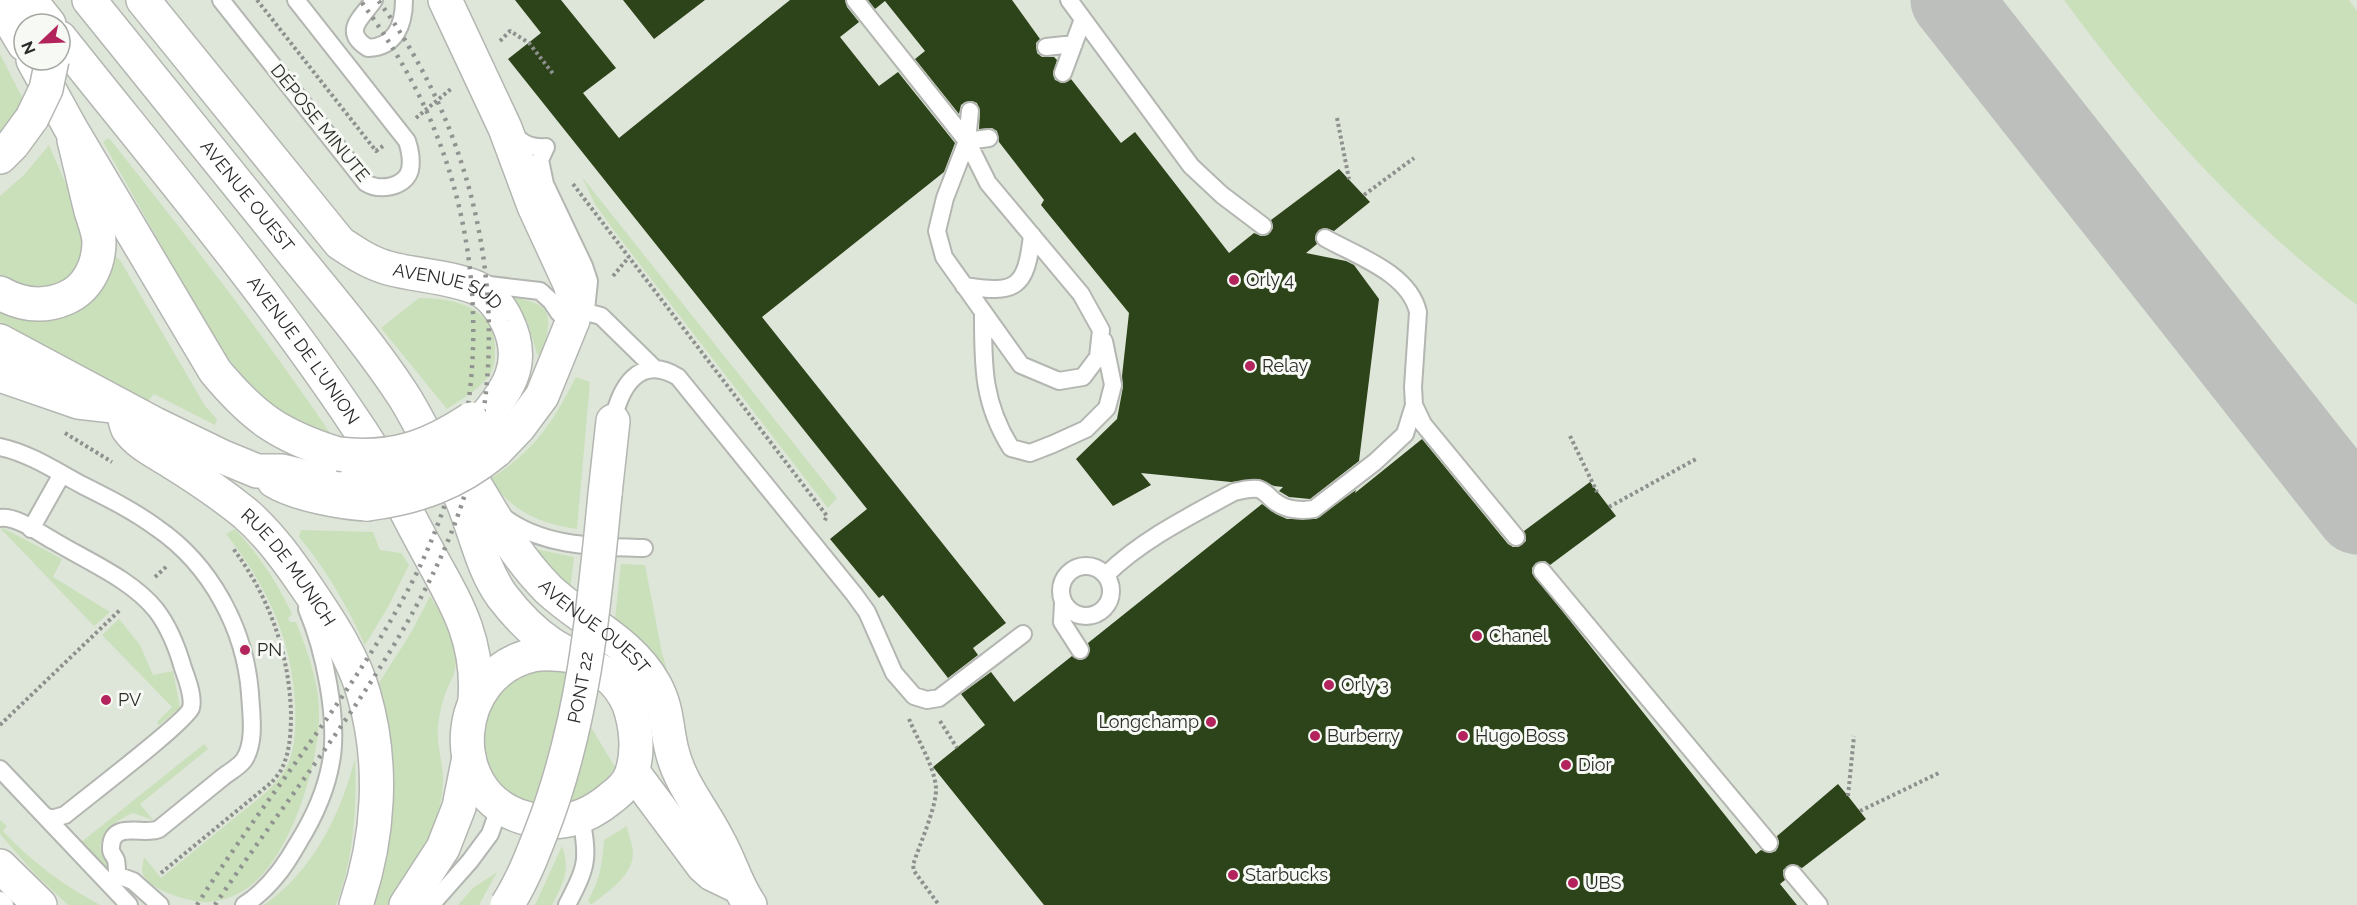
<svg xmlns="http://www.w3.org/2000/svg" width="2357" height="905" viewBox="0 0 2357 905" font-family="Raleway,sans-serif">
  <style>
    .built { fill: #dee5d9; fill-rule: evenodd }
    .green { fill: #cae0ba }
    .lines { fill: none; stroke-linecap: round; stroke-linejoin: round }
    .taxiway { stroke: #bdbfbc; stroke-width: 81 }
    .building { fill: #2d4319 }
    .service-casing { stroke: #b3b6b1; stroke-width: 20 }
    .minor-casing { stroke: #b3b6b1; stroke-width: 36 }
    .tertiary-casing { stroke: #b3b6b1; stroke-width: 36 }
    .secondary-casing { stroke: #b3b6b1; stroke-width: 36 }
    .primary-casing { stroke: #b3b6b1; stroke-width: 36 }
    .path { stroke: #8e908d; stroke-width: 4; stroke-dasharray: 3 3; stroke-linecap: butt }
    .service { stroke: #fff; stroke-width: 16 }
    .minor { stroke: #fff; stroke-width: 33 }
    .tertiary { stroke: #fff; stroke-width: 33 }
    .secondary { stroke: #fff; stroke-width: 33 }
    .primary { stroke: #fff; stroke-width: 33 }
    .rail { stroke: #919390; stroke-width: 4.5; stroke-dasharray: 3 6; stroke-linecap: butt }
    .minor-bridge-casing { stroke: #b3b6b1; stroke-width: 36; stroke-linecap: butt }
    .secondary-bridge-casing { stroke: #b3b6b1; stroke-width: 36; stroke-linecap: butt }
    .primary-bridge-casing { stroke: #b3b6b1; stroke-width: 36; stroke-linecap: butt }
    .minor-bridge { stroke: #fff; stroke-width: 33 }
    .secondary-bridge { stroke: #fff; stroke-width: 33 }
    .primary-bridge { stroke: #fff; stroke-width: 33 }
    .poi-dot { fill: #b2245b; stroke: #f6f9f4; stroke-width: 2 }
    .labels { text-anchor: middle; stroke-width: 6; stroke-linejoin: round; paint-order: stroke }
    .street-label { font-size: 18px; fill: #2b2c2a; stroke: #f6f9f4 }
    .poi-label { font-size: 18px; fill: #2b2c2a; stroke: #f6f9f4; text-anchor: start }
  </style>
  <rect width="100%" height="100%" fill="#e9ebe7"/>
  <!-- built -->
  <path class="built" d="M0 0H2357V905H0ZM24 24H60V60H24Z"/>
  <!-- green -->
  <path class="green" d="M2064 0H2349L2357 11V305C2244 221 2147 113 2064 0Z
    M0 54 23 99 12 120 0 136Z
    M109 138C185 234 261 331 330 433 277 422 242 378 212 336L103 142Z
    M49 145C61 174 97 244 76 272 73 276 65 280 61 283 42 295 17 284 0 275V196L24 175Z
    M582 177 837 498 828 508 615 232 595 204Z
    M116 257 120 260 205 406 217 419 215 425 154 394 148 401 0 322V309Z
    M513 297C536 303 553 304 547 333 546 341 545 350 541 357L537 354 528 323Z
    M419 298C452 298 494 306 495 347 495 354 495 364 492 370 485 387 461 399 447 409L381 328Z
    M576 377 590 382 577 529C539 523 512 512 490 479 535 450 552 424 576 377Z
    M3 528 62 559 53 577 110 612 94 626 1 529Z
    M235 529C259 555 277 582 292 614L288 618 290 622H296C307 650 320 684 319 715 319 765 288 869 239 893 230 898 219 901 209 902 192 903 144 890 142 870 142 866 144 860 144 857L161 878C185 859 208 839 232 820 251 804 275 789 287 766 296 748 296 724 295 704 292 639 266 584 226 534Z
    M301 530 373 532 380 550 401 553 409 565 388 607 365 645C347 606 327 570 299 537Z
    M535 549 574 557 570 590Z
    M621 564 645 565 662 653 668 674 649 650 615 619Z
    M430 596C445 619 462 645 454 673 453 678 449 684 447 689 442 701 440 713 438 725 436 743 443 762 443 780 443 827 411 866 388 905H372C397 832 402 757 379 683L412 631Z
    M119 619 140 645 153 675 173 671 180 708 159 725 157 722 172 707 102 635Z
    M538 668H556L575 674 583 714 615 767C603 787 582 801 559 803 551 803 540 805 532 804 522 802 515 796 508 790 476 763 473 707 510 682 518 676 529 673 538 668Z
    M204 744 208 749 140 804 153 820 133 813C117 820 101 830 100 849L109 865 104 869 79 844Z
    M355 758C357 808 354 858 336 905H264C313 871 341 814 355 758Z
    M0 820 7 826 3 831C30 861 65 886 100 905H68L35 874 0 834Z
    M627 826C628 835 633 844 633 854 632 877 607 892 591 905L588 901C600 879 602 865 604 840Z
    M562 846C571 870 563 883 552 905H535Z
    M497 872 479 905H458L473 888Z"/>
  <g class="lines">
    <!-- taxiway -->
    <path class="taxiway" d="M1951 0 2357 514"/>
  </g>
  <!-- building -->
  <path class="building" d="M515 0H561L616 68 583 93 619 138 790 0H845L847 7 859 22 840 37 879 86 898 72 955 143 944 172 762 317 1006 623 973 648 978 655 948 678 883 595 879 598 830 539 867 509 508 59 541 33Z
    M623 0H705L654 39Z
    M868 0H1012L1040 39 1036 43 1037 53 1042 57H1054L1057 60 1053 74 1055 80 1064 83 1071 79 1121 143 1135 132 1229 253 1254 233 1261 236 1268 235 1273 228 1271 220 1339 169 1370 202 1334 231 1325 228 1319 230 1315 238 1317 244 1306 253 1346 261 1354 265 1379 299 1359 461 1310 499 1289 497 1279 491 1283 487 1274 486 1259 479 1231 482 1141 473 1151 485 1113 506 1076 459 1117 419 1123 387 1122 376 1129 313 1041 205 1044 200 999 142 997 131 992 128 979 129 980 111 977 103 972 101 965 102 961 105 959 114 915 59 925 51 885 1 875 9Z
    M1422 439 1508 544 1513 547H1518L1526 541 1524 531 1590 482 1616 516 1550 565 1545 561 1536 563 1532 568V573L1756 854 1761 850 1770 853 1776 851 1779 842 1777 836 1838 784 1848 796 1866 819 1802 868 1792 864 1783 870 1785 880 1780 884 1797 905H1044L933 767 985 725 961 694 991 672 1014 702 1072 656 1080 660 1086 658 1090 650 1088 643 1262 504 1276 514 1287 519H1316L1356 490 1355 493Z"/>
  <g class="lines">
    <defs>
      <path id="service" d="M221 0 366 183C379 191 405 188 410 170 412 160 410 150 407 141L296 0
        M374 0C362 18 341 31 368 48 396 47 404 24 404 0
        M855 0 967 141 988 183 1081 294 1101 330 1098 357 1083 377 1059 381 1021 365 944 257 937 231 945 198 967 141 970 111
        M1083 19 1191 166 1222 195 1263 226
        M1046 47 1074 44
        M1063 73 1083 19 1069 0
        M513 134C523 144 531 148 546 147L540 160 545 184 584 266 589 281 586 310
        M967 141 989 138
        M1325 238C1357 256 1409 273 1418 312L1413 387 1414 405 1423 424 1516 537
        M481 284 540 291 551 301 559 313 573 304 586 312 601 316 654 368
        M964 286C1016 294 1026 289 1032 235
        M983 312C983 364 982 402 1011 448L1030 453 1053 444 1086 429 1107 408 1113 385 1104 341
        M613 421C620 388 639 353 678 377L854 594 867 612 894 673 914 696 927 700 939 698 1023 634
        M0 447C29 453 56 471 82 485 108 498 134 511 157 528 211 565 245 629 250 693 251 713 256 742 244 760 239 767 229 772 223 777 201 795 180 812 159 829 145 836 112 820 111 847 110 853 114 855 116 860 117 865 117 870 117 875L133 881 160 905
        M501 515C540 547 596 547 644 548
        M0 518C17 516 39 533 54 541 87 561 131 579 156 610 169 627 177 647 183 668 187 679 194 697 191 708 187 721 83 800 65 815L51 819 45 816
        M31 529 62 474
        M1061 591a25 25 0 1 1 50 0a25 25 0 1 1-50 0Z
        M1542 571 1769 843
        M1106 575C1141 540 1190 516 1234 492 1242 490 1250 488 1258 489 1266 491 1270 499 1277 503 1287 510 1302 511 1314 509L1375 462 1405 434 1414 405
        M1063 603 1062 622 1080 650
        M0 769 129 905
        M1793 874 1819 905
        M0 900 5 905
        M244 905C268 890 284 868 298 843 313 819 326 791 331 762 339 719 324 649 307 609
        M431 905 470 861 490 834 500 806
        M567 905C587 866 589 861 581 817"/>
      <g id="minor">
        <path d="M445 0 505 128 534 206 570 284 574 298 573 320 542 396 519 427 496 451"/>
        <path d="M0 157 13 144 32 118"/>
        <path d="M0 293C21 305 43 308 66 298 87 289 99 266 99 242 99 233 94 221 91 211 85 187 80 164 74 140"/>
        <path id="s1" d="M0 375 78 402 122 407C124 413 125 423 128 429 139 445 160 454 175 464 199 479 224 496 246 514 271 536 290 563 309 591 330 622 354 658 364 695 384 764 379 838 356 905"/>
        <path d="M274 481C295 494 342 503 367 504"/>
        <path d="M605 494 613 421"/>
        <path d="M0 866 40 905"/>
      </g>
      <g id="tertiary">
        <path d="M30 0 49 24"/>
        <path id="s2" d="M60 38C161 165 266 289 356 424 381 460 400 500 421 539 450 594 480 633 475 700"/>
        <path d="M406 905 443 848 459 807 469 757"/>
      </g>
      <path id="secondary" d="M0 4 24 44
        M33 60 71 129 215 371C254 418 280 436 338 454"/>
      <g id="primary">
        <path id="s3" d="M89 0C153 79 217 159 282 239 323 290 367 340 403 395 414 412 423 431 433 449 443 466 455 484 463 502 476 534 482 568 502 596 515 613 533 632 551 644 581 664 613 666 629 705 636 724 639 752 632 772 629 783 619 792 611 798 585 820 555 828 522 817 443 792 452 673 533 655 546 652 560 654 573 656"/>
        <path id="s4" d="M143 0 340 243C355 253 370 263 388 268 417 276 448 276 477 288 490 294 501 308 507 321 529 366 505 393 477 427"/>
        <path d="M0 341 155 424 223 457 257 471H282L315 479 355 481"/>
        <path id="s5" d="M468 473C493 514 514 555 548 589 584 623 629 639 655 685 668 709 666 728 672 751 680 784 703 810 718 840 730 861 736 885 750 905"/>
        <path d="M633 772 703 866 712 874 739 887"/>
      </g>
    </defs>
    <!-- service casing -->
    <use href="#service" class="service-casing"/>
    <!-- minor casing -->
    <use href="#minor" class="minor-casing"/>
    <!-- tertiary casing -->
    <use href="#tertiary" class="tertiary-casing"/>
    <!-- secondary casing -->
    <use href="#secondary" class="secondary-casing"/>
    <!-- primary casing -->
    <use href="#primary" class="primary-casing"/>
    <!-- path -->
    <path class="path" d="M257 0 376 151 383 146
      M500 41 510 31 529 43 554 75
      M416 118 452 88
      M1337 118 1349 179
      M573 184 827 516 824 522
      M1364 195 1414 158
      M613 276 629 257
      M65 433 112 462
      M1570 436 1597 492
      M1609 507 1696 459
      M155 577 167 566
      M909 719C918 741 934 765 936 788 937 806 919 846 913 865L914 871 939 905
      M940 721 957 748
      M0 725 121 609
      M1848 796 1854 736
      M1860 811 1941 772
      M161 873 272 782C275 778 280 773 282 768 290 752 291 731 291 713 289 652 269 596 232 547"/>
    <!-- service -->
    <use href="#service" class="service"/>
    <!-- minor -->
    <use href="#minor" class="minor"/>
    <!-- tertiary -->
    <use href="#tertiary" class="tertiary"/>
    <!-- secondary -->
    <use href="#secondary" class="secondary"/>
    <!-- primary -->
    <use href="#primary" class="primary"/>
    <!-- rail -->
    <path class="rail" d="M197 905C265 797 350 699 410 586 483 448 494 281 437 136 418 87 391 42 360 0
      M215 905C291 791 382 684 440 559 525 375 496 161 378 0"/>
    <defs>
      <g id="minor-bridge">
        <path d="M32 118 46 89 52 60"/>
        <path d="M367 504C416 498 458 483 496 451"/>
        <path id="s6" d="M507 905C522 882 532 856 542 830 584 722 594 608 605 494"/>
      </g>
      <path id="secondary-bridge" d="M338 454C392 460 427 448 471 419"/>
      <path id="primary-bridge" d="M355 481C405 476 444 466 477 427"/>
    </defs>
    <!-- minor-bridge casing -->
    <use href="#minor-bridge" class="minor-bridge-casing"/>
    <!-- secondary-bridge casing -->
    <use href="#secondary-bridge" class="secondary-bridge-casing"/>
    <!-- primary-bridge casing -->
    <use href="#primary-bridge" class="primary-bridge-casing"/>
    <!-- minor-bridge -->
    <use href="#minor-bridge" class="minor-bridge"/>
    <!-- secondary-bridge -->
    <use href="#secondary-bridge" class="secondary-bridge"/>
    <!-- primary-bridge -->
    <use href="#primary-bridge" class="primary-bridge"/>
  </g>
  <!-- markers -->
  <g class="poi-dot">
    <circle cx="1234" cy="280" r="6"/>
    <circle cx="1250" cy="366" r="6"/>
    <circle cx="1477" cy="636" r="6"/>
    <circle cx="245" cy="650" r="6"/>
    <circle cx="1329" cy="685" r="6"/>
    <circle cx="106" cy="700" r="6"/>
    <circle cx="1211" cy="722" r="6"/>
    <circle cx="1315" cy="736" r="6"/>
    <circle cx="1463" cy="736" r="6"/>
    <circle cx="1566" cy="765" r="6"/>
    <circle cx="1233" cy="875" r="6"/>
    <circle cx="1573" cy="883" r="6"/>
  </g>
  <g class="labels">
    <!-- street labels -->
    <g class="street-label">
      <text transform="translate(320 123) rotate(51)" y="6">DÉPOSE MINUTE</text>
      <text dy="6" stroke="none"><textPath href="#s3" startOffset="252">AVENUE OUEST</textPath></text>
      <text dy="6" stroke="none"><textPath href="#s4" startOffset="430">AVENUE SUD</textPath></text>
      <text dy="6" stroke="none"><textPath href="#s2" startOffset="396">AVENUE DE L'UNION</textPath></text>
      <text dy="6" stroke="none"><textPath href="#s1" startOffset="364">RUE DE MUNICH</textPath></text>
      <text dy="6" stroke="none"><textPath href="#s5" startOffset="201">AVENUE OUEST</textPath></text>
      <text dy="6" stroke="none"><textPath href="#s6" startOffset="231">PONT 22</textPath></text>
    </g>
    <!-- poi labels -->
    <g class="poi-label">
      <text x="1246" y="286">Orly 4</text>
      <text x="1262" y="372">Relay</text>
      <text x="1489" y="642">Chanel</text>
      <text x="257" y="656">PN</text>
      <text x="1341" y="691">Orly 3</text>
      <text x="118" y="706">PV</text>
      <text x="1199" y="728" text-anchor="end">Longchamp</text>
      <text x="1327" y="742">Burberry</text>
      <text x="1475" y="742">Hugo Boss</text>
      <text x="1578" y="771">Dior</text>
      <text x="1245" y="881">Starbucks</text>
      <text x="1585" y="889">UBS</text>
    </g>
  </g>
  <!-- north arrow -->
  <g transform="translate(42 42) rotate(247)"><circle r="28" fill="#f6f9f4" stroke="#a5a7a3" stroke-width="1.5"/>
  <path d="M0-4.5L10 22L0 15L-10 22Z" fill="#b2245b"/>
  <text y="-9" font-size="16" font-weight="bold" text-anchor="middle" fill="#2b2c2a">N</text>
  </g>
</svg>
